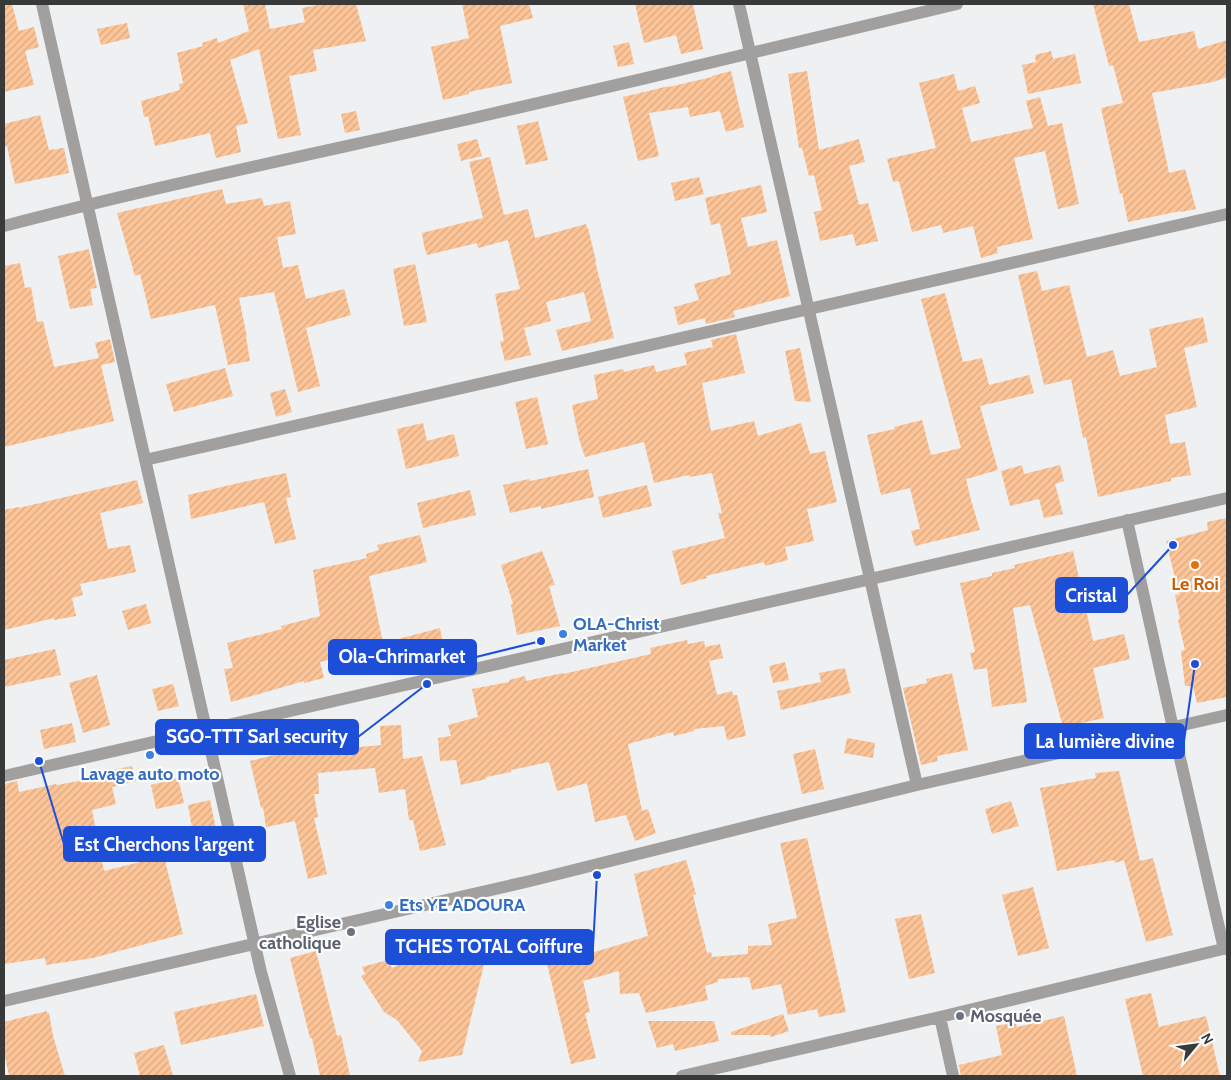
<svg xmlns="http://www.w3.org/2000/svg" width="1231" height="1080" viewBox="0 0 1231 1080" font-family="Cabin,sans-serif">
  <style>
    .building { fill: url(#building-hatch) }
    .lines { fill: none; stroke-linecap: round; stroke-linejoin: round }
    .minor { stroke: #a1a09f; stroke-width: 12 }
    .food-dot { fill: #e8710a; stroke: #fcfeff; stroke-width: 2 }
    .shop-dot { fill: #3f7fe0; stroke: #fcfeff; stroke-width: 2 }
    .worship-dot { fill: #6b7280; stroke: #fcfeff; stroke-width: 2 }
    .labels { text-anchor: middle; stroke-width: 4.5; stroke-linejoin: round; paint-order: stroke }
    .food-label { font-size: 18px; font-weight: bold; fill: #c56008; stroke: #fcfeff }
    .shop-label { font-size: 18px; font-weight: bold; fill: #366cbe; stroke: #fcfeff; text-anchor: start }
    .worship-label { font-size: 18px; font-weight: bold; fill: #5b616d; stroke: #fcfeff; text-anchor: end }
    .leader { fill: none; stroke: #1d4ed8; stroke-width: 2 }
    .callout-dot { fill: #1d4ed8; stroke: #fcfeff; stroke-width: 2 }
    .callout { fill: #1d4ed8; stroke: #1d4ed8; stroke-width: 2 }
    .callout-label { font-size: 19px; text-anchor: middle; font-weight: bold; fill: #fff }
  </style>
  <defs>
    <pattern id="building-hatch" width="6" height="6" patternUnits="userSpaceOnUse" patternTransform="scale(1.25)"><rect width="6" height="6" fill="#fcc497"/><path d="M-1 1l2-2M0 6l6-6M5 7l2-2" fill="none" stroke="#d9a983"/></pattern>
  </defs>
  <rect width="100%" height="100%" fill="#eef0f2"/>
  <!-- building -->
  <path class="building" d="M4 4H12L19 31 34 27 39 47 25 51 34 85 4 92Z
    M243 4H265L270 29 305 22 302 8 323 4H356L366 41 313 50 317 71 289 76 301 135 278 139 259 49 230 60 248 123 236 126 241 152 216 158 210 133 155 146 148 116 144 117 141 101 180 90 179 84 183 83 177 53 203 46 202 43 217 38 218 43 249 31Z
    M462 4H529L533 18 500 26 512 83 469 92V94L443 100 431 47 469 38Z
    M635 4H693L703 49 681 54 676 35 644 43Z
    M1093 4H1129L1139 42 1194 31 1198 49 1227 40V77L1213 82 1152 93 1169 173 1185 169 1196 209 1180 212V211L1128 222 1122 193 1120 194 1101 108 1123 103 1113 65 1109 66Z
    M127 23 130 38 101 45 97 29Z
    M629 42 634 64 618 67 613 46Z
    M1051 51 1053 59 1075 54 1081 83 1028 94 1022 65 1036 62 1035 55Z
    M731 71 744 127 726 132 720 111 690 117 688 107 649 113 659 156 638 161 623 97 669 86V87L712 77V76Z
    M807 71 819 150 859 139 865 162 849 166 859 205 868 203 878 241 856 246 853 234 820 241 814 212 822 210 814 175 809 176 802 148H799L788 74Z
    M954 74 958 91 975 86 980 103 962 108 971 142 1033 128 1026 101 1040 97 1048 126 1062 123 1079 204 1058 209 1045 151 1014 158 1033 239 997 247 998 253 981 258 973 226 943 233 941 225 912 232 899 181 893 182 887 159 936 148 919 83Z
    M356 111 360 130 345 133 341 114Z
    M40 115 49 150 64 148 69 173 15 184 7 146 4 147V124Z
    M538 121 548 160 526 165 517 126Z
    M477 139 482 156 461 161 457 144Z
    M490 157 504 215 528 209 535 238 586 224 587 228H588L596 261H595L614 338 562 351 556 330 591 321 584 292 546 302 551 321 524 328 531 355 505 361 500 342 504 341 495 294 520 289 508 240 478 248 477 243 427 255 424 246 422 233 483 218 469 162Z
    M699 177 704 194 675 201 671 183Z
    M761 185 767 212 741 218 748 247 777 240 790 296 733 311 735 317 706 324 705 318 678 325 674 307 699 300 694 284 731 274 720 223 711 225 705 198Z
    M222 189 226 204 262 198 264 206 290 201 296 234 277 237 283 268 298 265 306 299 344 289 351 315 306 328 320 386 298 392 274 292 239 298 247 337H246L250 361 228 365 215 305 151 319 140 274 135 276 117 213Z
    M89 249 97 288 90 289 93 305 70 309 58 256Z
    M20 263 25 288 31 287 37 322 43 321 54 367 99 358 95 343 110 339 115 362 101 365 114 421 4 447V266Z
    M415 264 427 322 404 326 393 269Z
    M1037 271 1042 291 1069 285 1087 357 1113 350 1120 376 1157 367 1149 329 1203 317 1208 342 1184 348 1197 407 1165 415 1170 444 1185 442 1191 475 1171 478V481L1098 497 1086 437 1083 438 1071 379 1044 385 1018 275Z
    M945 293 963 362 982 358 989 385 1029 375 1034 393 980 406 998 470 966 479 971 500 980 530 915 546 911 531 920 529 910 488 881 495 867 435 895 429 894 427 922 420 931 455 961 448 921 299Z
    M736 334 745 373 702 383 711 431 754 421 758 436 801 423 810 454 825 451 837 502 807 509 814 541 785 547 788 560 765 566 764 562 706 576 707 578 681 585 672 551 725 538 718 513H722L712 473 690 477 689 475 654 483 644 442 585 457 579 439 572 405 598 399 594 375 623 369 624 372 654 365 656 372 687 365 684 353 713 347 711 340Z
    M800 348 811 402 795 401 785 351Z
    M225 368 233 396 174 412 166 384Z
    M285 389 292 412 276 417 270 393Z
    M537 397 548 444 526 449 515 402Z
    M423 423 427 441 454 434 459 456 406 469 397 429Z
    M1022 465 1024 474 1060 465 1064 481 1055 484 1063 514 1044 518 1039 499 1010 506 1001 471Z
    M588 469 594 497 541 509V506L510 513 503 485 529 479 530 481Z
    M286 473 291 497 286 498 296 539 275 544 264 502 191 519 188 495 243 482Z
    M137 480 143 503 100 513 108 549 130 545 136 572 80 584 83 595 72 598 76 616 54 620V618L4 630V510L19 507V508Z
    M647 485 652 506 603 518 598 497Z
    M470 490 476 515 423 528 417 503Z
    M1227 518V697L1197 703 1193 686H1185L1181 651 1185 650 1178 620 1180 619 1175 595 1179 594 1166 541 1208 530 1207 522Z
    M420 535 427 562 369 576 383 643 440 628 443 646 424 650 425 655 392 664 362 668 359 653 320 662 324 678 304 683V681L231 702 224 669 233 668 227 643 282 629 281 626 320 616 313 570 367 558 366 554 379 550 377 545Z
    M542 551 555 585 549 586 560 626 517 635 511 605 513 604 501 565Z
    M1073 551 1093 641 1124 634 1130 659 1093 668 1104 718 1063 727 1030 605 1013 608 1027 702 992 707 987 668 974 670 970 653 975 652 960 583 992 576V573L1015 568 1014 565Z
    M146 604 151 623 128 630 122 611Z
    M687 640 688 644 704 641 705 647 720 644 723 658 709 661 717 695 732 691 733 695H737L746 736 727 740 724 726 694 729V731L674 736 673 732 628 744 642 811 648 809 656 833 635 841 626 815 595 822 587 783 557 791 549 762 511 770V772L486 777V779L461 785 456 760 440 761 438 738 451 736 448 725 478 717 472 689 509 682V680L525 676 526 681 563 673V674L651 654 650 648Z
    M55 649 61 675 4 687V660Z
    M785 662 789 680 773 683 769 666Z
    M845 668 851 693 781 710 777 691 821 682 819 673Z
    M952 673 968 750 937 756 938 761 921 765 903 688 927 683 926 679Z
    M97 675 110 725 83 733 69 683Z
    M173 684 179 706 158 711 152 689Z
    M72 723 76 742 44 749 40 730Z
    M313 725 316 746H319V751L381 745 380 726 401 725 403 759 422 756 446 845 420 851 413 820H409L405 789 379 793 375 768 318 773 319 794H314L318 817 314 818 327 874 308 879 295 821 266 827 263 807 261 808 250 761 283 753V750L296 748 293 728Z
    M847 738 875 743 873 758 844 753Z
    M815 749 824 789 802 794 793 754Z
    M132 766 136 781 112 787 116 804 92 810 104 871 164 856 183 934 93 958 46 965 45 958 4 964V784L17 781 19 792 56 784 57 785 89 779 88 775Z
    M1119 771 1140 861 1153 858 1173 935 1146 942 1124 860 1115 863 1114 860 1057 871 1040 788 1096 778 1095 773Z
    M178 778 184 803 156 809 151 785Z
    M210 800 216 829 193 833 188 805Z
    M1011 801 1019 826 992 834 985 809Z
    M807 838 846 1012 819 1017 817 1009 788 1015 781 984 752 990 749 977 718 979V982L705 986 708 1000 646 1013 639 993 620 994 619 971 583 981 590 1012 585 1013 596 1058 571 1064 544 951 575 944 578 957 648 936 634 874 686 860 696 894 693 895 707 953 711 952 712 957 748 954V946L772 945 768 924 797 918 780 843Z
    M1033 887 1049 948 1018 956 1002 895Z
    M921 914 935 973 909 979 895 919Z
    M476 943 481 950 487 952 462 1055 418 1062 422 1051 397 1020 384 1012 361 976 365 974 362 967 388 960 392 968 423 951 450 954V949Z
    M316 951 337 1036 341 1035 350 1076H320L312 1038H310L290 958Z
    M1151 993 1159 1027 1206 1016 1220 1076H1143L1125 999Z
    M256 994 264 1026 181 1045 174 1012Z
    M47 1011V1013H49L53 1036 65 1076H9L4 1052V1022Z
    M783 1014 789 1031 771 1037 770 1035H731V1032Z
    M1064 1016 1077 1076H961L959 1065 1002 1055 996 1026 1016 1022 1017 1027Z
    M648 1021H714L719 1041 675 1051 673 1044 657 1048Z
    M164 1045 173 1076H140L134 1053Z"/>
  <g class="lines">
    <!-- minor -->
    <path class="minor" d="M42 4 261 972 290 1076
      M739 4 917 785
      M4 226C158 186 313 154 469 119 632 82 794 43 957 4
      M145 460 1227 214
      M1127 520 1173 728 1224 949
      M4 776 1227 498
      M4 1001 530 881 786 817 917 785 1227 715
      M940 1017 953 1076
      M682 1076 940 1017 1227 948"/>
  </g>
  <!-- markers -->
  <circle class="food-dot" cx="1195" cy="565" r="5"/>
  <g class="shop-dot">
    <circle cx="563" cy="634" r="5"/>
    <circle cx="150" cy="755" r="5"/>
    <circle cx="389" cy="905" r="5"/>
  </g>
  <g class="worship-dot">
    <circle cx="351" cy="932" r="5"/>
    <circle cx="960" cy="1016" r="5"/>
  </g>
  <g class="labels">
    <!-- food labels -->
    <g class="food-label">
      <text x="1195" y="590">Le Roi</text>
    </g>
    <!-- shop labels -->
    <g class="shop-label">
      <text x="573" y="630">OLA-Christ<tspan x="573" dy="21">Market</tspan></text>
      <text x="150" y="780" text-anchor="middle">Lavage auto moto</text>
      <text x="399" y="911">Ets YE ADOURA</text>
    </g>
    <!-- worship labels -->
    <g class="worship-label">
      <text x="341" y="928">Eglise<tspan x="341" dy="21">catholique</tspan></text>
      <text x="970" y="1022" text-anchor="start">Mosquée</text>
    </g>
  </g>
  <!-- callouts -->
  <path class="leader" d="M1173 545L1127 595M541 641L476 657M427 684L358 737M1195 664L1184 741M39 761L64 844M597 875L593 947"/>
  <g class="callout-dot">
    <circle cx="1173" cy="545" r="5"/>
    <circle cx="541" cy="641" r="5"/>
    <circle cx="427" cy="684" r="5"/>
    <circle cx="1195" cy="664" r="5"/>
    <circle cx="39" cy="761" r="5"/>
    <circle cx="597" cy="875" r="5"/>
  </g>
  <g class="callout">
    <rect x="1056" y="578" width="71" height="34" rx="5"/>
    <rect x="329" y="640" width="147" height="34" rx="5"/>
    <rect x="156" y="720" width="202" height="34" rx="5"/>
    <rect x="1025" y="724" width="159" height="34" rx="5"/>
    <rect x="64" y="827" width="201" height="34" rx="5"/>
    <rect x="386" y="930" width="207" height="34" rx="5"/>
  </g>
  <g class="callout-label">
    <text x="1091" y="602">Cristal</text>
    <text x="402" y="663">Ola-Chrimarket</text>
    <text x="257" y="743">SGO-TTT Sarl security</text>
    <text x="1105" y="748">La lumière divine</text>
    <text x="164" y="851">Est Cherchons l'argent</text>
    <text x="489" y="953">TCHES TOTAL Coiffure</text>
  </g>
  <!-- border -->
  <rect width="1231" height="1080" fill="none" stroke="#383939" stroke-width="10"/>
  <!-- north arrow -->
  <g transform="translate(1196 1045) rotate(61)" stroke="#fcfeff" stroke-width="4" paint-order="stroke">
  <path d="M0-4L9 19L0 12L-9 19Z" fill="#383939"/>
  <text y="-8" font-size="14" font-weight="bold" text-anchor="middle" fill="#383939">N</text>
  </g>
</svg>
